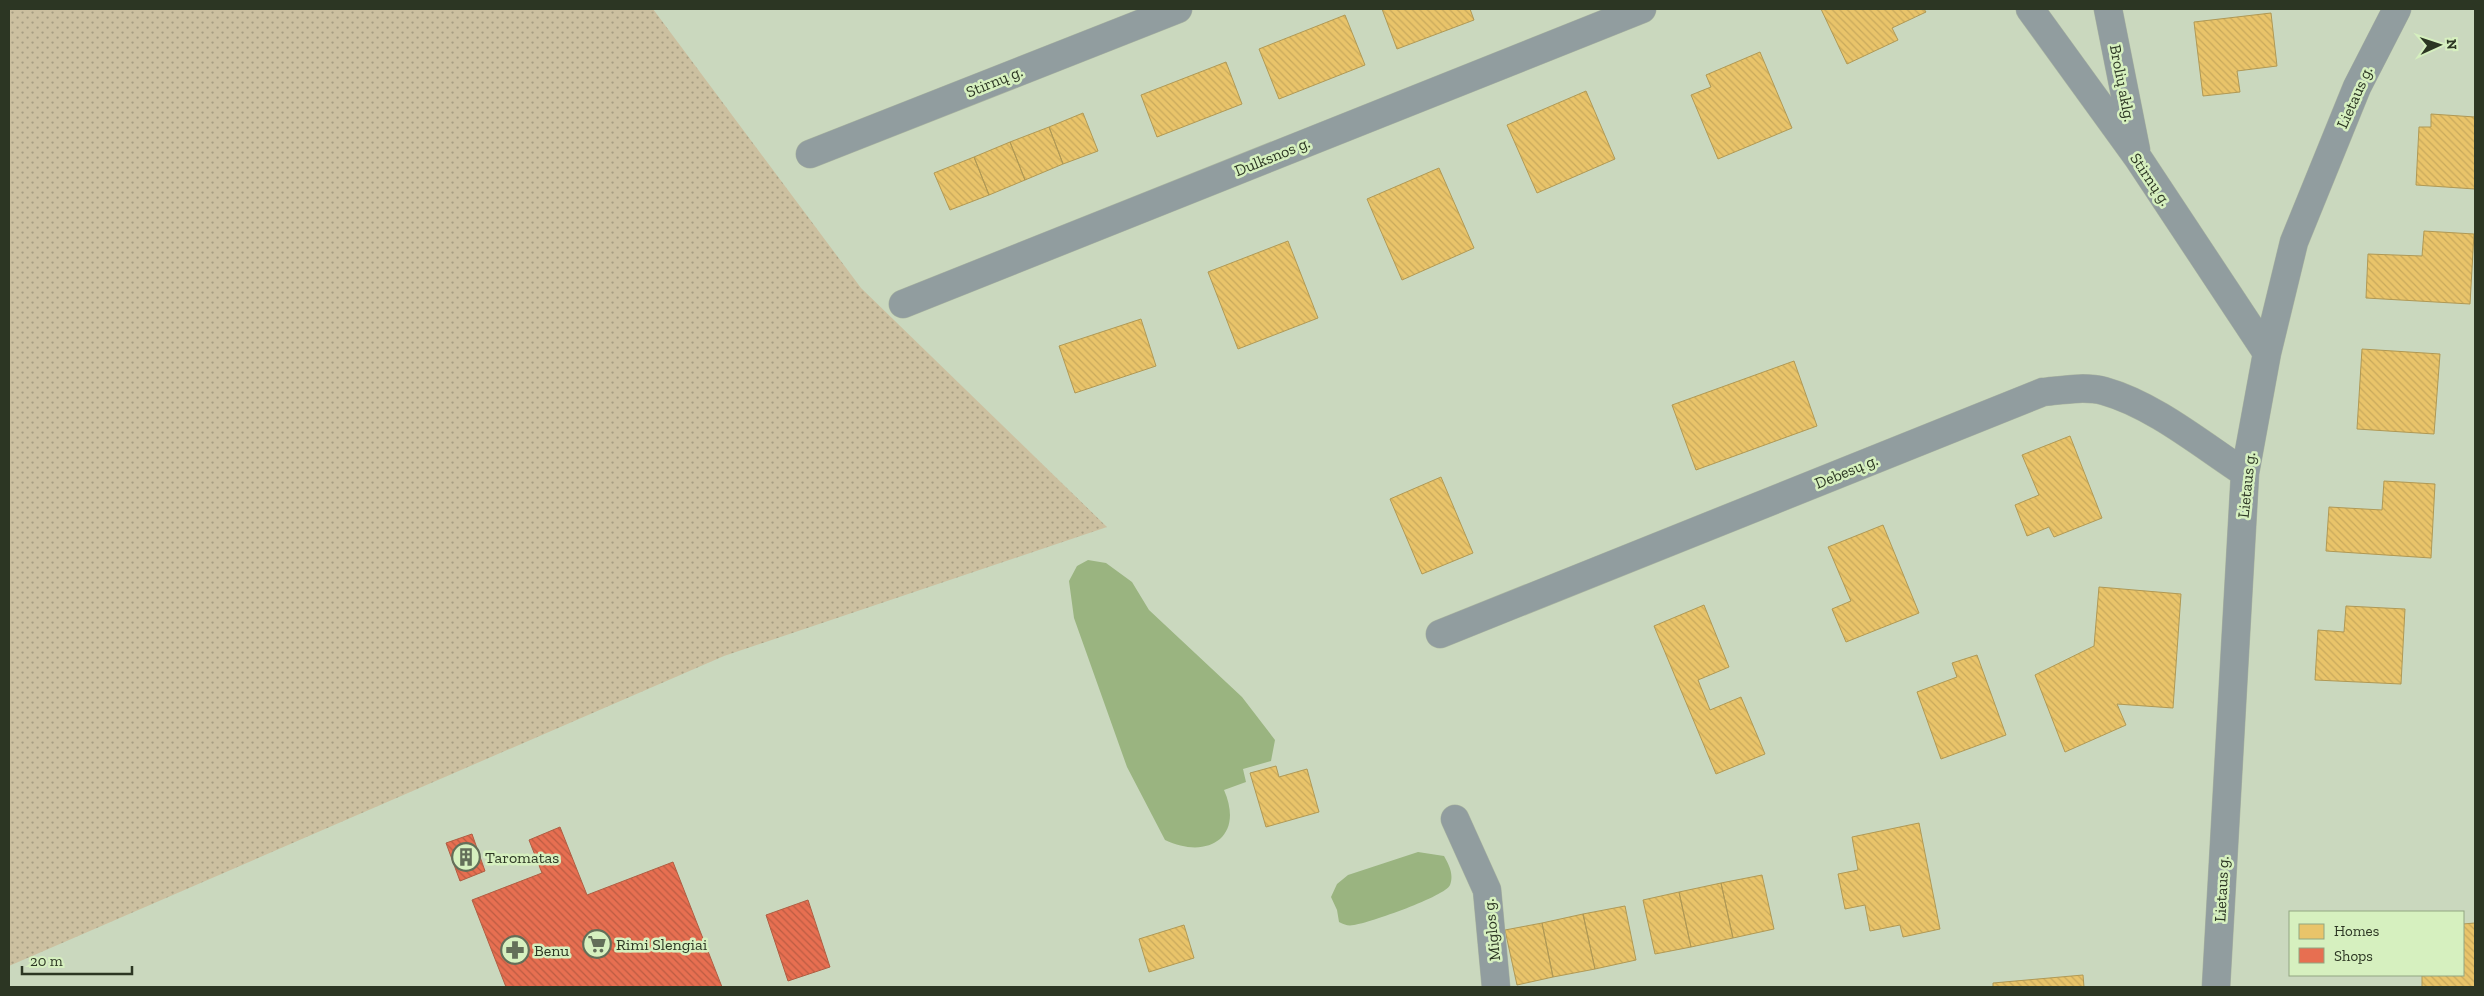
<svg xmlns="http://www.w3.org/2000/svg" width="2484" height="996" viewBox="0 0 2484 996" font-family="'Zilla Slab',serif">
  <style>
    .grass { fill: url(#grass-dots) }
    .water { fill: #9ab480 }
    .homes { fill: url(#homes-back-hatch); stroke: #b09955 }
    .shops { fill: url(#shops-back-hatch); stroke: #af5e43 }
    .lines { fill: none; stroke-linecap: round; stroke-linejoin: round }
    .minor-casing { stroke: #aab5a1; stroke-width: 29 }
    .minor { stroke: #919d9f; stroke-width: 28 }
    .labels { text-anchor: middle; stroke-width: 5; stroke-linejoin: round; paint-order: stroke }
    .street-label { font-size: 16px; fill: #2c3623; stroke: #d6f0bf }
    .poi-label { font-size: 16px; fill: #2c3623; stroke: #d6f0bf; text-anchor: start }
  </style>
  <defs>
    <pattern id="grass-dots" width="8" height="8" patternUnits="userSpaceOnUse" patternTransform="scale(1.25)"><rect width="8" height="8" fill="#ccc0a0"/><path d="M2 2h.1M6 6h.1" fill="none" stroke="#a69d82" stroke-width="1.8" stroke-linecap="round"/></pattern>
    <pattern id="homes-back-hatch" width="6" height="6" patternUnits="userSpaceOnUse" patternTransform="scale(1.25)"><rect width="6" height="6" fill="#e9c46a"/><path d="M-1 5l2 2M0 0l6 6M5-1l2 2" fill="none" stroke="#c8a95c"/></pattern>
    <pattern id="shops-back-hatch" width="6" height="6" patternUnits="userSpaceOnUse" patternTransform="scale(1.25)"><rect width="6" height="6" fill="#e76f51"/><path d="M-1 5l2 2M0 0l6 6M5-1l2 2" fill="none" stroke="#bb5c43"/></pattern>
  </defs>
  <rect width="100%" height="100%" fill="#cad8be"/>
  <!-- grass -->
  <path class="grass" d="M9 9H653L861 288 1107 527 724 656 9 966Z"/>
  <!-- water -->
  <path class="water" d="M1088 560 1106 563 1132 582 1149 610 1242 697 1275 740 1271 761 1243 769 1246 782 1224 790C1245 838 1207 860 1165 840L1127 767 1074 618 1069 581 1077 566Z
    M1418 852 1444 856C1449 865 1454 874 1450 885 1446 896 1369 923 1354 925 1348 926 1345 925 1339 922L1337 910 1331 897 1337 884 1348 875Z"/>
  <!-- homes -->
  <path class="homes" d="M1382 9H1470L1474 20 1397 49Z
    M1821 9H1924L1926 12 1892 28 1898 40 1847 64Z
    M2271 13 2277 66 2237 71 2240 92 2203 96 2194 22Z
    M1345 15 1365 65 1279 99 1259 49Z
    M1760 52 1792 128 1718 159 1691 95 1711 87 1706 75Z
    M1226 62 1242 104 1157 137 1141 95Z
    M1586 91 1615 159 1537 193 1507 125Z
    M1083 113 1098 151 1063 164 1049 127Z
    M2431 114 2475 117V189L2416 185 2419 127H2431Z
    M1049 127 1063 164 1025 180 1010 142Z
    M1010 142 1025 180 989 195 974 157Z
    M974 157 989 195 950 210 934 173Z
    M1439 168 1474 248 1402 280 1367 199Z
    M2424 231 2474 234 2470 304 2366 298 2368 254 2422 256Z
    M1288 241 1318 318 1238 349 1208 272Z
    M1141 319 1156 366 1075 393 1059 346Z
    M2362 349 2440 354 2434 434 2357 429Z
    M1794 361 1817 426 1696 470 1672 405Z
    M2070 436 2102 518 2054 537 2049 527 2027 536 2015 505 2039 495 2022 455Z
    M1441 477 1473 553 1422 574 1390 499Z
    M2384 481 2435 484 2431 558 2326 551 2329 507 2382 510Z
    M1883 525 1919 613 1846 642 1832 609 1851 601 1828 547Z
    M2099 587 2181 594 2173 708 2117 704 2126 725 2065 752 2035 675 2094 646Z
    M1704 605 1729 667 1698 680 1710 710 1741 697 1765 754 1716 774 1654 626Z
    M2346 606 2405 609 2401 684 2315 680 2318 630 2344 632Z
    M1977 655 2006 735 1941 759 1917 692 1957 677 1952 663Z
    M1276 766 1279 777 1307 769 1319 812 1266 827 1250 773Z
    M1919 823 1940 929 1903 937 1900 925 1870 931 1865 905 1845 909 1838 874 1858 870 1852 837Z
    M1762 875 1774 929 1733 938 1721 883Z
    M1721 883 1733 938 1691 947 1679 892Z
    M1679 892 1691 947 1655 954 1643 900Z
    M1625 906 1636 960 1595 969 1583 914Z
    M1583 914 1595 969 1553 977 1542 923Z
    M1542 923 1553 977 1517 985 1505 930Z
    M2475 923V987H2422V975H2463V924Z
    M1184 925 1194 958 1149 972 1139 939Z
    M2083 975 2084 987H1993V983Z"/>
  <!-- shops -->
  <path class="shops" d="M560 827 587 895 673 862 722 987H506L472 900 542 873 529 840Z
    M472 834 485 871 460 881 446 843Z
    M808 900 830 967 788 981 766 915Z"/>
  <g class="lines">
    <defs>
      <path id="minor" d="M2030 9 2138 158 2267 353
        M2108 9 2136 150
        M810 154 1178 9
        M903 304 1642 9
        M1440 634 2043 392C2063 390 2085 386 2104 391 2154 405 2202 445 2245 473
        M1455 819 1487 890 1496 987
        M2216 987 2245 473 2267 353 2294 242 2357 87 2397 9"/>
    </defs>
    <!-- minor casing -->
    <use href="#minor" class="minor-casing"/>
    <!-- minor -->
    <use href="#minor" class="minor"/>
  </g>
  <!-- icons -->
  <defs>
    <symbol id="building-ring" viewBox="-11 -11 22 22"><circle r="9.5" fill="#d6f0bf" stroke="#636f59" stroke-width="1.5"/><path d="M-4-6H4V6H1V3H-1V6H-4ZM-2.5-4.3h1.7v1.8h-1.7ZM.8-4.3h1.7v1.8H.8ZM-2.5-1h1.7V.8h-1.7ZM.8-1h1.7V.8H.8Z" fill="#636f59"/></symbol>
    <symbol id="supermarket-ring" viewBox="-11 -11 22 22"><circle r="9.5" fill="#d6f0bf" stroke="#636f59" stroke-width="1.5"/><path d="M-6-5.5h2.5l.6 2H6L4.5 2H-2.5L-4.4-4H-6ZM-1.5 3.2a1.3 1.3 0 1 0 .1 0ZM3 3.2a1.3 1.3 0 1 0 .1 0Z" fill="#636f59"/></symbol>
    <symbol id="pharmacy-ring" viewBox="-11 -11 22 22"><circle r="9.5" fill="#d6f0bf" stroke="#636f59" stroke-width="1.5"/><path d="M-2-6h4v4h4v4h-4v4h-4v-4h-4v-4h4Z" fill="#636f59"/></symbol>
  </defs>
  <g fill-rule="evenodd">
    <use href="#building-ring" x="450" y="841" width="32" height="32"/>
    <use href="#supermarket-ring" x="581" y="928" width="32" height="32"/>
    <use href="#pharmacy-ring" x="499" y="934" width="32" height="32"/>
  </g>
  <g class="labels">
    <!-- street labels -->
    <g class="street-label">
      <text transform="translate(994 81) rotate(-22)" y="6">Stirnų g.</text>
      <text transform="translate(2123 83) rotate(79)" y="6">Brolių aklg.</text>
      <text transform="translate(2354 97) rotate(-66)" y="6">Lietaus g.</text>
      <text transform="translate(1272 156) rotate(-22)" y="6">Dulksnos g.</text>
      <text transform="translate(2151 179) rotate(56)" y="6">Stirnų g.</text>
      <text transform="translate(1846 471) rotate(-22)" y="6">Debesų g.</text>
      <text transform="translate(2246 485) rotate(-84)" y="6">Lietaus g.</text>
      <text transform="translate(2221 889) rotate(-87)" y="6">Lietaus g.</text>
      <text transform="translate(1491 930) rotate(-96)" y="6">Miglos g.</text>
    </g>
    <!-- poi labels -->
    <g class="poi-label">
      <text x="485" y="863">Taromatas</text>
      <text x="616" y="950">Rimi Slengiai</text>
      <text x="534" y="956">Benu</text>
    </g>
  </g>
  <!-- border -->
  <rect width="2484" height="996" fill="none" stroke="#2c3623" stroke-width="20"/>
  <!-- legend -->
  <rect x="2289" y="911" width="175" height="65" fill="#d6f0bf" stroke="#92a681"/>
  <rect x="2299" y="924" width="25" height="15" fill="#e9c46a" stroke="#92a681"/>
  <text x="2334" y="936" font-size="15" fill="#2c3623">Homes</text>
  <rect x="2299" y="948" width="25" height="15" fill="#e76f51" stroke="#92a681"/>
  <text x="2334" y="961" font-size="15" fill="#2c3623">Shops</text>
  <!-- north arrow -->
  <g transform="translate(2439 45) rotate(87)" stroke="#d6f0bf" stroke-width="4" paint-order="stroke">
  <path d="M0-4L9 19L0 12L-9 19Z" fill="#2c3623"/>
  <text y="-8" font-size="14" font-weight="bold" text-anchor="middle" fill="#2c3623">N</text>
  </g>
  <!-- scale -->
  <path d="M22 966v8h110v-8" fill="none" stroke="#2c3623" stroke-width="2.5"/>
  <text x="30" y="966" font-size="15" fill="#2c3623" stroke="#d6f0bf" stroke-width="4" paint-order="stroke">20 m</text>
</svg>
